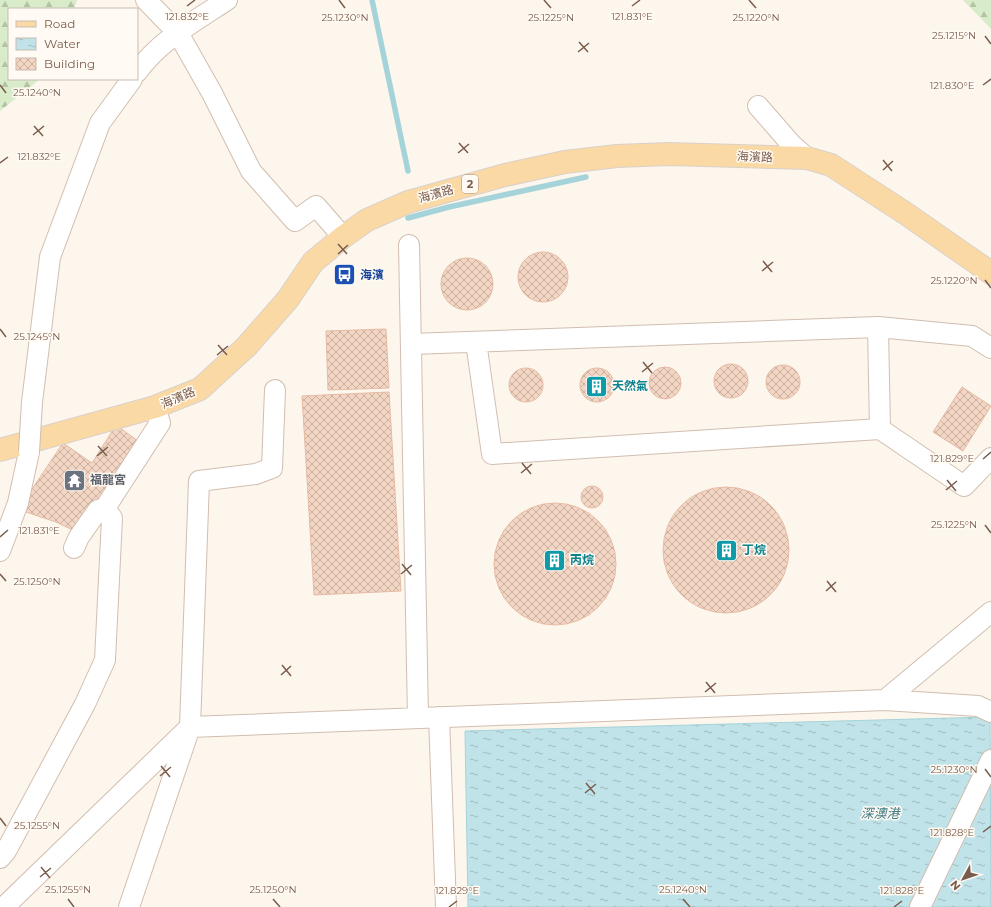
<svg xmlns="http://www.w3.org/2000/svg" width="991" height="907" viewBox="0 0 991 907" font-family="Montserrat,'Noto Sans TC',sans-serif">
  <style>
    .forest { fill: url(#forest-firs) }
    .water { fill: url(#water-ripples); stroke: #a5d3da }
    .lines { fill: none; stroke-linecap: round; stroke-linejoin: round }
    .stream { stroke: #a5d3da; stroke-width: 5.5 }
    .building { fill: url(#building-cross-hatch); stroke: #e6bba3 }
    .minor-casing { stroke: #d1beb0; stroke-width: 22 }
    .major-casing { stroke: #dad1cd; stroke-width: 24 }
    .minor { stroke: #fff; stroke-width: 20 }
    .major { stroke: #fbd9a5; stroke-width: 22 }
    .minor-bridge-casing { stroke: #d1beb0; stroke-width: 22; stroke-linecap: butt }
    .minor-bridge { stroke: #fff; stroke-width: 20 }
    .ticks { fill: none; stroke: #7a5c4d; stroke-width: 1.5 }
    .labels { text-anchor: middle; stroke-width: 3; stroke-linejoin: round; paint-order: stroke }
    .shield { fill: #fffaf3; stroke: #a28b7f; stroke-width: 1 }
    .shield-label { font-size: 11px; font-weight: bold; fill: #7a5c4d }
    .street-label { font-size: 12px; fill: #7a5c4d; stroke: #fffaf3 }
    .transit-label { font-size: 12px; font-weight: bold; fill: #164399; stroke: #fffaf3; text-anchor: start }
    .culture-label { font-size: 12px; font-weight: bold; fill: #0d838f; stroke: #fffaf3; text-anchor: start }
    .worship-label { font-size: 12px; font-weight: bold; fill: #5b616d; stroke: #fffaf3; text-anchor: start }
    .water-label { font-size: 13px; font-style: italic; fill: #437c86; stroke: #fffaf3 }
    .ticks-label { font-size: 10px; text-anchor: middle; fill: #7a5c4d; stroke: #fffaf3; stroke-width: 3; stroke-linejoin: round; paint-order: stroke }
  </style>
  <defs>
    <pattern id="forest-firs" width="22" height="20" patternUnits="userSpaceOnUse"><rect width="22" height="20" fill="#d8ecc9"/><path d="M5 1l3.5 6h-7zM16 11l3.5 6h-7z" fill="#b4c2a5"/></pattern>
    <pattern id="water-ripples" width="26" height="14" patternUnits="userSpaceOnUse"><rect width="26" height="14" fill="#bfe3e8"/><path d="M2 4q2-2 4 0t4 0M15 11q2-2 4 0t4 0" fill="none" stroke="#a0bbbe"/></pattern>
    <pattern id="building-cross-hatch" width="8" height="8" patternUnits="userSpaceOnUse"><rect width="8" height="8" fill="#f3d5c3"/><path d="M0 0l8 8M0 8l8-8" fill="none" stroke="#cab0a1"/></pattern>
  </defs>
  <rect width="100%" height="100%" fill="#fdf6ec"/>
  <!-- forest -->
  <path class="forest" d="M0 0H77L74 9H9V79H40L0 111Z
    M963 0H991V29Z"/>
  <!-- water -->
  <path class="water" d="M990 717 991 907H468L465 731Z"/>
  <g class="lines">
    <!-- stream -->
    <path class="stream" d="M372 0 408 171
      M408 218 449 207 586 177"/>
  </g>
  <!-- building -->
  <path class="building" d="M518 277a25 25 0 1 1 50 0a25 25 0 1 1-50 0Z
    M441 284a26 26 0 1 1 52 0a26 26 0 1 1-52 0Z
    M386 329 389 388 328 390 326 331Z
    M714 381a17 17 0 1 1 34 0a17 17 0 1 1-34 0Z
    M766 382a17 17 0 1 1 34 0a17 17 0 1 1-34 0Z
    M649 383a16 16 0 1 1 32 0a16 16 0 1 1-32 0Z
    M580 385a17 17 0 1 1 34 0a17 17 0 1 1-34 0Z
    M509 385a17 17 0 1 1 34 0a17 17 0 1 1-34 0Z
    M962 387 991 406 963 451 933 432Z
    M389 392 401 591 314 595 302 396Z
    M116 425 138 441 79 533 56 522 23 511 26 498 63 443 92 463Z
    M581 497a11 11 0 1 1 22 0a11 11 0 1 1-22 0Z
    M663 550a63 63 0 1 1 126 0a63 63 0 1 1-126 0Z
    M494 564a61 61 0 1 1 122 0a61 61 0 1 1-122 0Z"/>
  <g class="lines">
    <defs>
      <path id="minor" d="M146 0 178 33 212 93 251 171 295 221 316 206 343 237
        M137 72C159 41 195 21 227 0
        M758 106 792 145 807 158
        M409 245 418 718
        M878 327 880 429 964 486 991 458
        M476 342 492 454 880 429
        M411 344 878 327 972 336 991 348
        M275 390 272 468 256 474 199 481 190 727 885 700 991 612
        M32 402 50 257 100 123 132 79
        M74 548 79 537 98 510 105 508
        M0 551 18 503 29 452
        M885 700 978 706 991 712
        M439 717 446 907
        M0 858 6 851 85 704 105 660 112 518 105 508 160 423 155 407
        M4 907 190 727
        M129 907 189 730
        M920 907 991 760"/>
      <path id="major" d="M0 450 155 407 200 389 246 347 288 299 313 262 343 237 367 220 408 202 505 175 565 162 617 156 669 154 807 158 831 165 905 213 991 273"/>
    </defs>
    <!-- minor casing -->
    <use href="#minor" class="minor-casing"/>
    <!-- major casing -->
    <use href="#major" class="major-casing"/>
    <!-- minor -->
    <use href="#minor" class="minor"/>
    <!-- major -->
    <use href="#major" class="major"/>
    <defs>
      <path id="minor-bridge" d="M29 452 32 402"/>
    </defs>
    <!-- minor-bridge casing -->
    <use href="#minor-bridge" class="minor-bridge-casing"/>
    <!-- minor-bridge -->
    <use href="#minor-bridge" class="minor-bridge"/>
  </g>
  <!-- ticks -->
  <path class="ticks" d="M339 0 345 8M544 0 551 8M749 0 756 8M187 6 195 0M632 6 640 0M985 36 991 44M579 42 588 52M578 52 589 43M0 85 6 93M983 85 991 79M34 126 43 136M33 135 44 126M459 143 468 153M458 153 469 144M883 160 892 171M0 163 8 157M883 170 893 161M338 244 347 254M338 254 348 245M763 261 772 272M762 271 773 262M985 280 991 288M0 329 6 337M218 345 227 355M217 355 228 346M643 362 652 373M642 372 653 363M98 446 107 456M97 456 108 447M983 459 991 452M522 463 531 474M521 473 532 464M947 480 956 491M946 490 957 481M985 525 991 533M0 537 8 530M402 564 411 575M0 574 6 581M401 574 412 565M827 581 836 592M826 591 836 582M282 665 291 676M281 675 291 666M706 682 715 693M705 692 716 683M161 766 170 777M985 769 991 777M160 776 171 767M586 783 595 794M585 793 596 784M0 818 6 826M983 832 991 826M41 867 50 878M40 877 51 868M68 899 74 907M273 899 280 907M683 899 690 907M449 907 457 901M894 907 902 901"/>
  <!-- icons -->
  <defs>
    <symbol id="bus-square" viewBox="-11 -11 22 22"><rect x="-9" y="-9" width="18" height="18" rx="4" fill="#1a4fb4" stroke="#fffaf3"/><path d="M-5-6H5V4H4V6H2V4H-2V6H-4V4H-5ZM-3.5-4V0h7V-4ZM-3.5 1.2v1.5H-2V1.2ZM2 1.2v1.5H3.5V1.2Z" fill="#fff"/></symbol>
    <symbol id="building-square" viewBox="-11 -11 22 22"><rect x="-9" y="-9" width="18" height="18" rx="4" fill="#0f9aa8" stroke="#fffaf3"/><path d="M-4-6H4V6H1V3H-1V6H-4ZM-2.5-4.3h1.7v1.8h-1.7ZM.8-4.3h1.7v1.8H.8ZM-2.5-1h1.7V.8h-1.7ZM.8-1h1.7V.8H.8Z" fill="#fff"/></symbol>
    <symbol id="temple-square" viewBox="-11 -11 22 22"><rect x="-9" y="-9" width="18" height="18" rx="4" fill="#6b7280" stroke="#fffaf3"/><path d="M0-6L5-2H3V0L6.5 2.5H4V6H1.5V3h-3V6H-4V2.5H-6.5L-3 0V-2H-5Z" fill="#fff"/></symbol>
  </defs>
  <g fill-rule="evenodd">
    <use href="#bus-square" x="332" y="262" width="25" height="25"/>
    <use href="#building-square" x="584" y="374" width="25" height="25"/>
    <use href="#temple-square" x="62" y="468" width="25" height="25"/>
    <use href="#building-square" x="714" y="538" width="25" height="25"/>
    <use href="#building-square" x="542" y="548" width="25" height="25"/>
  </g>
  <g class="labels">
    <!-- shield labels -->
    <rect class="shield" x="462" y="175" width="16" height="18" rx="3"/>
    <g class="shield-label">
      <text x="470" y="188">2</text>
    </g>
    <!-- street labels -->
    <g class="street-label">
      <text transform="translate(755 157) rotate(2)" y="4">海濱路</text>
      <text transform="translate(436 194) rotate(-16)" y="4">海濱路</text>
      <text transform="translate(178 398) rotate(-23)" y="4">海濱路</text>
    </g>
    <!-- transit labels -->
    <g class="transit-label">
      <text x="360" y="279">海濱</text>
    </g>
    <!-- culture labels -->
    <g class="culture-label">
      <text x="612" y="390">天然氣</text>
      <text x="742" y="554">丁烷</text>
      <text x="570" y="564">丙烷</text>
    </g>
    <!-- worship labels -->
    <g class="worship-label">
      <text x="90" y="484">福龍宮</text>
    </g>
    <!-- water labels -->
    <g class="water-label">
      <text x="880" y="818">深澳港</text>
    </g>
  </g>
  <g class="ticks-label">
    <text x="187" y="20">121.832°E</text>
    <text x="632" y="20">121.831°E</text>
    <text x="756" y="21">25.1220°N</text>
    <text x="345" y="21">25.1230°N</text>
    <text x="551" y="21">25.1225°N</text>
    <text x="954" y="39">25.1215°N</text>
    <text x="952" y="89">121.830°E</text>
    <text x="37" y="96">25.1240°N</text>
    <text x="39" y="160">121.832°E</text>
    <text x="954" y="284">25.1220°N</text>
    <text x="37" y="340">25.1245°N</text>
    <text x="952" y="462">121.829°E</text>
    <text x="954" y="528">25.1225°N</text>
    <text x="39" y="534">121.831°E</text>
    <text x="37" y="585">25.1250°N</text>
    <text x="954" y="773">25.1230°N</text>
    <text x="37" y="829">25.1255°N</text>
    <text x="952" y="836">121.828°E</text>
    <text x="68" y="893">25.1255°N</text>
    <text x="273" y="893">25.1250°N</text>
    <text x="683" y="893">25.1240°N</text>
    <text x="457" y="894">121.829°E</text>
    <text x="902" y="894">121.828°E</text>
  </g>
  <!-- legend -->
  <rect x="8" y="8" width="130" height="72" fill="#fffaf3" stroke="#cabbb1"/>
  <rect x="16" y="21" width="20" height="6" fill="#fbd9a5" stroke="#cabbb1"/>
  <text x="44" y="28" font-size="12" fill="#7a5c4d">Road</text>
  <rect x="16" y="38" width="20" height="12" fill="url(#water-ripples)" stroke="#cabbb1"/>
  <text x="44" y="48" font-size="12" fill="#7a5c4d">Water</text>
  <rect x="16" y="58" width="20" height="12" fill="url(#building-cross-hatch)" stroke="#cabbb1"/>
  <text x="44" y="68" font-size="12" fill="#7a5c4d">Building</text>
  <!-- north arrow -->
  <g transform="translate(963 879) rotate(230)" stroke="#fffaf3" stroke-width="3" paint-order="stroke">
  <path d="M0-3L7 15L0 10L-7 15Z" fill="#7a5c4d"/>
  <text y="-6" font-size="11" font-weight="bold" text-anchor="middle" fill="#7a5c4d">N</text>
  </g>
</svg>
